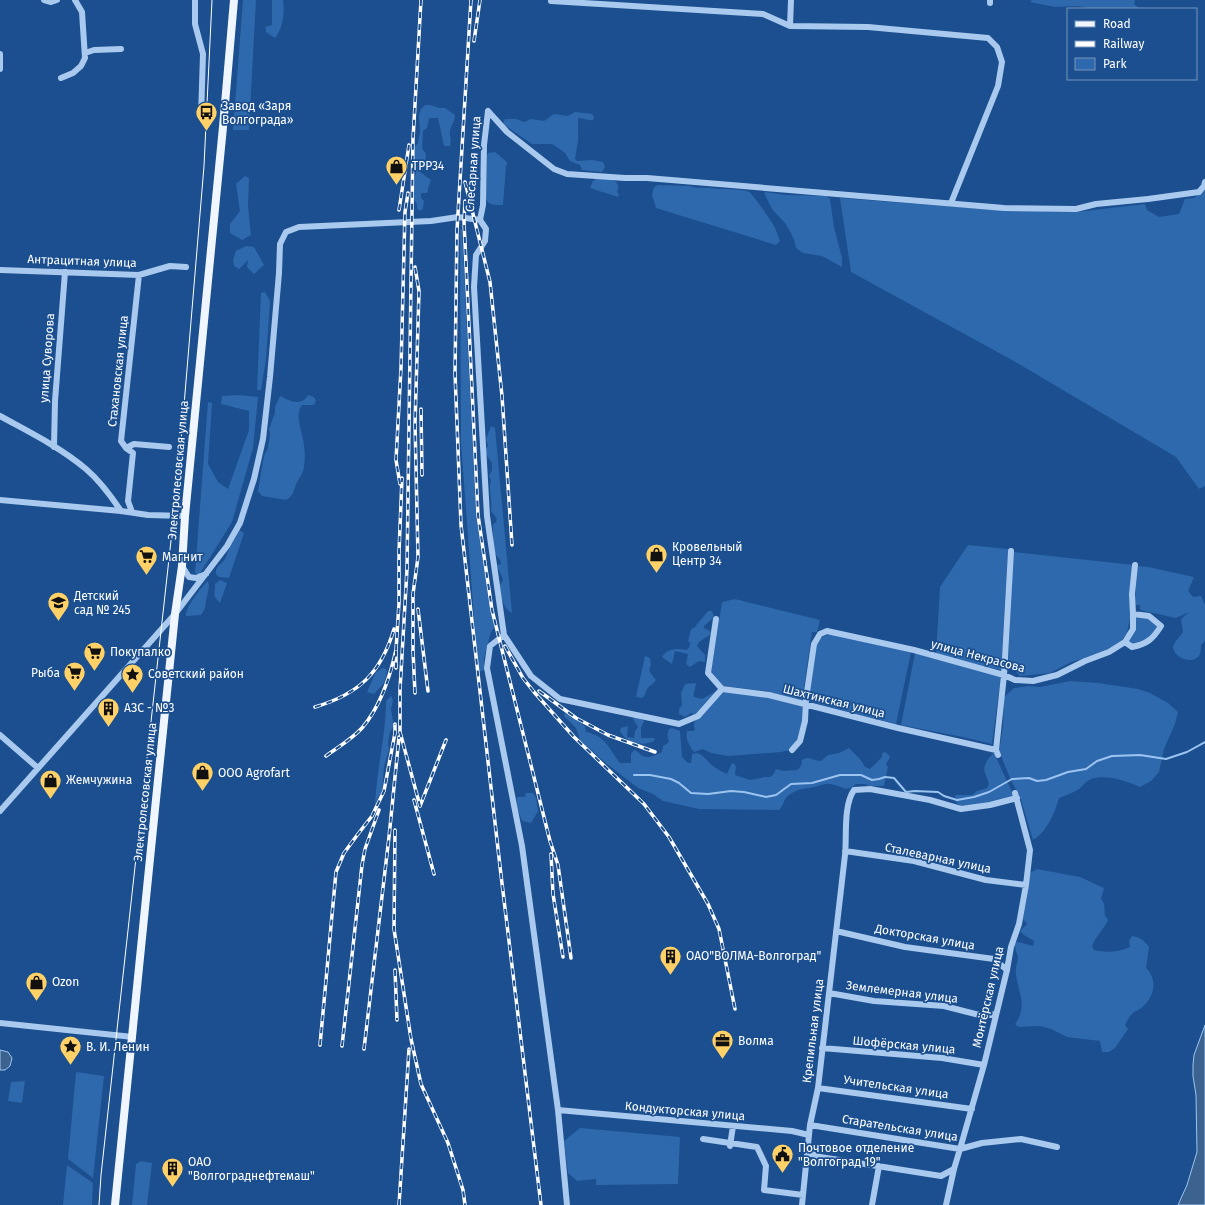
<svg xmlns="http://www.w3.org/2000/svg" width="1205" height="1205" viewBox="0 0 1205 1205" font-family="'Fira Sans',sans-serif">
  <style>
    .green { fill: #2e69ad }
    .water { fill: #3c6290; stroke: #9cc4f0 }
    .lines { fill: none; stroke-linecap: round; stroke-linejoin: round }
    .stream { stroke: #9cc4f0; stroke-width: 2 }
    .minor { stroke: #a9c9ee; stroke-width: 6 }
    .major { stroke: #f0f6ff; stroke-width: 8 }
    .tram { stroke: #fff; stroke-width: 1 }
    .rail-casing { stroke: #fff; stroke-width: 3.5 }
    .rail { stroke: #1b4f8f; stroke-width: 2; stroke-dasharray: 6; stroke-linecap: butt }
    .labels { text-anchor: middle; stroke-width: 3.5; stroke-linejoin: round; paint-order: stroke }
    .poi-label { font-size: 12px; fill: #fff; stroke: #1b4f8f; text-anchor: start }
    .street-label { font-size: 12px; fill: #fff; stroke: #1b4f8f }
  </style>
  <rect width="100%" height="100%" fill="#1b4f8f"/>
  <!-- green -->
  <path class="green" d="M243 0H256L249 130H233Z
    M272 0H283C285 13 283 28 275 38L266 32 265 27 272 25Z
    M1032 0H1135L1134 4 1140 9H1092L1078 6 1055 7 1030 2Z
    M425 105H430L440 108H445L455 115C455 122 451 125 450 131 449 136 452 139 450 145L451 146H444L438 118H429L427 128 423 131 422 148 426 154 425 166 420 172 431 180 428 188V191L427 193H421V198L424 201 423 208 421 211 417 209V204L414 200V182L416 172 412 156 414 148 418 143 420 132 419 115 421 109Z
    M575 112 592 114 594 117 593 120C588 121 583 118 578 118V141L575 159 577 161 593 160 603 162 605 167 602 172 582 170 580 165 570 161 565 153 557 147 552 144H532L503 124 505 119H516L524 122 531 119 544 121 554 114 568 116Z
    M495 152 507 162V164L506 166 503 205C496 205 489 206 486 199L487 155 488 153Z
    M245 176 249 178 248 206 251 235 242 240 230 233V224L240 211 236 184Z
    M597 178C605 179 623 178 617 192L619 194 618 197 590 188 593 181Z
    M658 185 690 186C696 189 704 187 711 188 722 190 740 188 749 192 752 193 770 219 773 224 776 229 778 236 780 241L776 245 656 208 652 195 654 187Z
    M1205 190V486L1199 489 1176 457 1012 360 851 272 840 198 998 210 1077 212 1145 204 1147 210 1159 217 1179 214 1185 199 1194 198Z
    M766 192 786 195 826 196 830 199 834 227 842 258V267L822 256 803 253 796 248 794 240 791 233 785 223 772 209 764 193Z
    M460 229 462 230 476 515 490 608 494 627 490 635 484 658V670L478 672 461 442Z
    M246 246 254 247 264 265 254 274 247 267 248 260 239 269 234 266 233 260 236 251Z
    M265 292 270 301 266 359 261 390H257L261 293Z
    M238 395 258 397 253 448 232 522 199 575 195 573 208 402 212 403 208 464 218 482 228 489 249 430V411L221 404 222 396Z
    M308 395 314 397 316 401 314 405H302C294 415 303 434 304 445 305 452 305 460 304 467 303 473 299 479 296 484 294 491 293 496 286 500L262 496 258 491 264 456 268 448 270 435 269 429 275 413V407L280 396C290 401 301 407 308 395Z
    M491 426 495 428 512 613C502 608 501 595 500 585L503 580 501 574 497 567V565L501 564C501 558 497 558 495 553 493 547 493 530 493 524L496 522 497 519 491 511C493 500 488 491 491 480L489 476 492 470V463L487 456 485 450 488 446 486 439Z
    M239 530 244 533 229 578 219 577 216 574C215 566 221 565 225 559 227 555 228 550 230 547 234 540 236 538 239 530Z
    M968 545 1008 549 1001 670 936 655 940 587Z
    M1013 552 1134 565 1131 614 1127 633 1121 642 1105 651 1069 663 1050 673 1020 676 1016 672 1017 665 1008 664Z
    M1137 566 1148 567 1194 577 1188 591 1193 597 1201 596 1205 605V641L1201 645C1201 647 1201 652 1200 654 1194 666 1175 658 1173 648 1173 643 1180 636 1183 632L1181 619 1189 612 1176 618 1140 610V605H1135Z
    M220 580 227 583 220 603C212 595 215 595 215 584Z
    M208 581C210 588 208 590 207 597 204 606 208 605 201 615L186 616C185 608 201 587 208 581Z
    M735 599 820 620 817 632H812L802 701 766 691 723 686 711 671 722 602Z
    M708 611H712L714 617 704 626V628L710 631 711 634 699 642 697 646 705 655V662L699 661 690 667 686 664 688 654 675 651 672 664 662 657C667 649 677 648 686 650L689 648 690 643 688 641 691 629 694 628Z
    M1135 616 1149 618 1159 626 1142 644 1132 645 1128 642Z
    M830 634 911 652 896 724 808 701 816 646 822 637Z
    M915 653 1001 676 992 744 963 737 901 725Z
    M645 656 650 658 651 665 649 670 652 675 656 680C654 684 650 685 647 689 645 693 646 695 642 698L636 697Z
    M383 668 386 669 387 672 384 683 374 694 367 692 376 672Z
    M1070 681 1098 683 1138 689 1150 693 1168 703 1178 712 1175 724 1164 749 1159 772 1151 781 1140 787C1126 781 1106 774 1091 779 1086 781 1083 786 1079 789 1073 793 1066 795 1059 798 1055 813 1046 833 1033 840L1021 800 1010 778 999 751 1003 727 1004 697 1014 688 1028 686 1040 687Z
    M696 683C696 688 693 692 694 697L702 699 718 690 765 696 802 707 803 721 798 740 790 750 781 752 728 756 711 753 703 749 694 752C690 746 685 739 687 731H692L695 730C693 726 694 723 696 719L695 715 691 713 685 717 679 714V709L682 705 681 693 685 684Z
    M391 696 393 700 391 709 394 726 390 732 388 743 389 750 384 766 382 791 377 799 375 807C376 771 386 736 386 701Z
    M565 712 585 726 586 732C606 736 609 749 620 763H631V754L634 750C638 751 639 754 643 756 648 759 656 755 662 752L663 746 668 743 669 741C667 736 667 734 669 729L672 728 680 731 682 757 688 763H691L692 754C702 750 706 761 713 766 717 769 723 772 727 774L732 763 734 764 736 766 735 775 750 780 765 777H770L773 775 776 769 783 771 797 770 801 766 802 760C809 755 813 761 821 761L828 755 839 753 849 748 860 759 865 767 870 769 882 757V753L885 752 890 756 889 759 886 764 888 767 884 786H870L865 784H856C844 794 843 785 830 784 826 783 822 785 818 786 808 789 798 788 789 795 783 799 784 806 779 810L699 809 663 801 653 794 638 788 607 764 580 740 576 728 564 716Z
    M634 717H640L644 721 641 728V738H655L654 741C642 747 626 743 620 731L621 728 628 726 627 737 634 738 635 731 638 727 633 719Z
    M994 753 1014 796 989 803 960 806 956 802 955 795H972L977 791 987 788 989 784C988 780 987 779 986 775 981 767 988 758 994 753Z
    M526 793H533L536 798 538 811 531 823 523 821C519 816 516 804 517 797H525Z
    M1037 869 1080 877 1104 888 1101 899C1106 904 1104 909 1105 916L1108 920C1104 929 1096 936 1092 946L1094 950C1105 953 1120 952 1130 947L1129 941 1132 936C1140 937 1144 940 1149 947L1146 968C1159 981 1154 998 1140 1009 1137 1011 1134 1011 1132 1014 1129 1017 1127 1021 1125 1025L1128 1029 1115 1048 1109 1052H1102L1100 1041 1067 1037 1051 1029 1040 1026 1018 1027 1015 1024C1029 1005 1017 991 1016 973 1015 967 1018 962 1018 957 1017 952 1014 948 1015 942 1022 942 1027 945 1033 946L1034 941 1024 935 1020 931 1027 924 1023 919 1027 898 1030 873Z
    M76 1072 104 1076 93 1178 68 1159Z
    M25 1081 22 1103 8 1101 11 1082Z
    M580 1128 680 1137 678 1184 596 1185V1179L577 1181 568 1173 564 1141Z
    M141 1161 152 1163 147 1205H132L136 1164Z
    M67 1165 93 1183 92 1205H63Z"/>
  <!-- water -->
  <path class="water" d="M1205 1025V1205H1178L1187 1185 1197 1152 1196 1095 1193 1076V1065L1194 1055Z
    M0 1050 8 1052 12 1058 10 1066 5 1070H0Z"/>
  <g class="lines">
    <!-- stream -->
    <path class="stream" d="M634 775H650L671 779 679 783 691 793 708 794 731 791 744 792 766 797 776 795 791 784 812 783 840 775H861L872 780 879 779 885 777 894 778 906 792 915 791 938 792 944 796 957 800 974 797 989 792 1012 779 1029 778 1037 781 1046 780 1068 772 1086 769 1097 761 1112 756 1140 755 1166 759 1187 752 1205 742"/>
    <!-- minor -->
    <path class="minor" d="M44 0 51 2 57 0
      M195 0V24L203 54 201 116
      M551 1 763 14 790 26 868 27 988 38 997 47 1002 62 998 86 951 203
      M990 3V0
      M790 26 791 0
      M85 53 94 50 121 49
      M0 54V69
      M61 78 73 73 81 66 85 58 82 12 75 0
      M488 111 484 145 483 205 480 220 486 229 485 241 476 255 474 287 487 516 504 635 531 676 560 699 679 724 698 716 722 689 769 695 898 728 996 750
      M488 111 507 132 554 169 567 174 625 178H647L1004 208 1076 209 1096 204 1148 199 1199 192 1204 186 1205 182
      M0 270 139 275 170 266 186 267
      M0 416C29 432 60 447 86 469 100 481 111 496 121 511
      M54 447 55 401 65 272
      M126 448 134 444 169 447
      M0 500 121 511 148 515 185 516
      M132 512 128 501 133 453 126 448 121 441 139 275
      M182 566 189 577 196 578 206 574
      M1133 614 1132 594 1135 565
      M716 619 708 673 722 689
      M504 635 490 646 487 668 522 846 558 1110 567 1205
      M0 735 38 768
      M792 750 800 741 805 721 806 699 814 644 820 634 827 631 914 650 1004 675 1015 680 1033 681 1057 675 1085 661 1109 652 1125 642 1133 629V614L1149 616 1161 626C1153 639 1147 644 1132 647L1125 642
      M998 755 996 750 1004 675 1011 551
      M0 811 175 614 227 546 240 523 254 479 263 439 270 377 279 273 280 244 286 232 299 227 431 221 458 217 480 220
      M845 851 914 861 986 880 1026 885
      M836 931 905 947 994 959 1007 970
      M829 993 874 1001 944 1006 983 1016 996 1014
      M0 1023 133 1037
      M822 1048 942 1058 984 1065
      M818 1088 972 1109
      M558 1110 792 1131 809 1135
      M810 1125 960 1149 982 1143 1021 1139 1057 1147
      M703 1139 757 1147 766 1166 764 1190 803 1195
      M730 1146 733 1126
      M807 1152 820 1157 941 1176 954 1169
      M802 1205 810 1125 818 1088C827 1010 836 933 845 855 847 836 843 806 854 790L870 789 930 800 961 809 990 805 1017 798
      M872 1205 879 1166
      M946 1205 954 1169 960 1149 984 1065 1007 970 1011 947 1019 924 1026 885 1030 850 1015 793"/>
    <!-- major -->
    <path class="major" d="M115 1205 154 819 175 614 182 566 185 516 223 127 234 0"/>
    <!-- tram -->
    <path class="tram" d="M99 1205 101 1175 178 477 204 166 212 0"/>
    <defs>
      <path id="rail" d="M421 0 413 139 407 569 400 690V732L420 806 446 740
        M471 0 457 230 455 373 461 525 501 875 541 1205
        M474 41 480 0
        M465 182 490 282 502 396 512 545
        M465 201 464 222 478 515 492 610 550 841 558 865 571 958
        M399 210 409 145
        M421 409 422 475
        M400 484 396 460 401 368 405 212 408 193
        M418 609 428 691
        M505 646 523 678 534 692 574 737 644 804 669 837 708 904 719 929 735 1009
        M396 650 399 603V552L402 478
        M539 691 576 718 608 735 655 752
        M415 693 413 651V594L418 557 415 423 419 291 415 267
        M315 707C359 694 381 673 394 629
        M326 756C338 747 352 739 362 728 381 706 390 677 396 650V668
        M414 800 434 874
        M395 830 394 929 411 1039 421 1084 448 1143 463 1190 465 1205
        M551 854 553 894 563 957
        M395 970 397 1020
        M320 1045 336 872 344 853 358 834 372 816 384 791 395 733V724
        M342 1046 362 865 365 849 379 810
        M364 1049 389 837 399 737
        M399 1205 409 1049"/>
    </defs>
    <!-- rail casing -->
    <use href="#rail" class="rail-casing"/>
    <!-- rail -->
    <use href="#rail" class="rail"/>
  </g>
  <!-- icons -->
  <defs>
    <symbol id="bus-pin" viewBox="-11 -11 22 30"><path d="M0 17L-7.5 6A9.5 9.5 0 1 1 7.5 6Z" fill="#ffd166" stroke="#1b4f8f"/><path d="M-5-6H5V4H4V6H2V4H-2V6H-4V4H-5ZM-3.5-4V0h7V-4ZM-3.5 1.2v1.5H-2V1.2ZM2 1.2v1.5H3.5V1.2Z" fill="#111"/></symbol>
    <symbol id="shop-pin" viewBox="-11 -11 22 30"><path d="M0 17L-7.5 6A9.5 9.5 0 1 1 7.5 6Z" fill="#ffd166" stroke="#1b4f8f"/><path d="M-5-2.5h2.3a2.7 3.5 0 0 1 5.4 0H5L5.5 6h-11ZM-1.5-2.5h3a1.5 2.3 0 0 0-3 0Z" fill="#111"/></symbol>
    <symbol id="supermarket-pin" viewBox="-11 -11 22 30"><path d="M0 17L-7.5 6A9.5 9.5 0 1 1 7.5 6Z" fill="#ffd166" stroke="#1b4f8f"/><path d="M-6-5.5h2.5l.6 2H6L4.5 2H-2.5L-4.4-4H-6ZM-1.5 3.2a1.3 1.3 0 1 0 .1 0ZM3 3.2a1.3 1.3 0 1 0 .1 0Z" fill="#111"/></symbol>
    <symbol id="school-pin" viewBox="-11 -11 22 30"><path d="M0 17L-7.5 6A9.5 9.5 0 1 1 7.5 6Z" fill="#ffd166" stroke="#1b4f8f"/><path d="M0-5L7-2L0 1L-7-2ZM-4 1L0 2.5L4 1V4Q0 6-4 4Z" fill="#111"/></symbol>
    <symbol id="sight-pin" viewBox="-11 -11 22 30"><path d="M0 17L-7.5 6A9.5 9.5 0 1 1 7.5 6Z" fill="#ffd166" stroke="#1b4f8f"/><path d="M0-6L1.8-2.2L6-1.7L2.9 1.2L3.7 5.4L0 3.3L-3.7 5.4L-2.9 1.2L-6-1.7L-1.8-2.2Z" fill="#111"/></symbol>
    <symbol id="building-pin" viewBox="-11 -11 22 30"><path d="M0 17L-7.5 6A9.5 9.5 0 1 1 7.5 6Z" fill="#ffd166" stroke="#1b4f8f"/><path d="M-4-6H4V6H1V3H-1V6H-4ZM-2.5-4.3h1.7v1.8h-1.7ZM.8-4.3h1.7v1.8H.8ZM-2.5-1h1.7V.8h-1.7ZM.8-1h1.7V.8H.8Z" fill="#111"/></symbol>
    <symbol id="office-pin" viewBox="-11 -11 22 30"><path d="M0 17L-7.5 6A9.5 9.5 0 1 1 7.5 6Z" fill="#ffd166" stroke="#1b4f8f"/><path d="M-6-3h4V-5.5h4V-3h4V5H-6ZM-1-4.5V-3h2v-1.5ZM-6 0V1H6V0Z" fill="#111"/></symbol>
    <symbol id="civic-pin" viewBox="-11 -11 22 30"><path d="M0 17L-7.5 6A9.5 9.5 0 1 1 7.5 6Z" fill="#ffd166" stroke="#1b4f8f"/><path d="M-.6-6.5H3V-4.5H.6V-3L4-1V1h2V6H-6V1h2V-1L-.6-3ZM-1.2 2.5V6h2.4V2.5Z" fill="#111"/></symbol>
  </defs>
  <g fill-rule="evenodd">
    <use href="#bus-pin" x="194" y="100" width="25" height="34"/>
    <use href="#shop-pin" x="384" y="154" width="25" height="34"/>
    <use href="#shop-pin" x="644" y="542" width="25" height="34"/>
    <use href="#supermarket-pin" x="134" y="544" width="25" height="34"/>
    <use href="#school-pin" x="46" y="590" width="25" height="34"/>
    <use href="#supermarket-pin" x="82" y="640" width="25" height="34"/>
    <use href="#supermarket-pin" x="62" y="660" width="25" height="34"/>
    <use href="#sight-pin" x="120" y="662" width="25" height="34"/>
    <use href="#building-pin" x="96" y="696" width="25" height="34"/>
    <use href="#shop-pin" x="190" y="760" width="25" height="34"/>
    <use href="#shop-pin" x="38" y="768" width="25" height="34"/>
    <use href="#building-pin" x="658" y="944" width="25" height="34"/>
    <use href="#shop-pin" x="24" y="970" width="25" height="34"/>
    <use href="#office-pin" x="710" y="1028" width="25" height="34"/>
    <use href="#sight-pin" x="58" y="1034" width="25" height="34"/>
    <use href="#civic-pin" x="770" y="1142" width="25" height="34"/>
    <use href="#building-pin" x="160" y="1156" width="25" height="34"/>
  </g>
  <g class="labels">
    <!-- poi labels -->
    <g class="poi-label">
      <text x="222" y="110">Завод «Заря<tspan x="222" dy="14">Волгограда»</tspan></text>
      <text x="412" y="170">TPP34</text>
      <text x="672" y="551">Кровельный<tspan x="672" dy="14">Центр 34</tspan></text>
      <text x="162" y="561">Магнит</text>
      <text x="74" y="600">Детский<tspan x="74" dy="14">сад № 245</tspan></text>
      <text x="110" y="656">Покупалко</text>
      <text x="60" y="677" text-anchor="end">Рыба</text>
      <text x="148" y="678">Советский район</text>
      <text x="124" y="712">АЗС - №3</text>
      <text x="218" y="777">OOO Agrofart</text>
      <text x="66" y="784">Жемчужина</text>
      <text x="686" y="960">ОАО"ВОЛМА-Волгоград"</text>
      <text x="52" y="986">Ozon</text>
      <text x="738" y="1045">Волма</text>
      <text x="86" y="1051">В. И. Ленин</text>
      <text x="798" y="1152">Почтовое отделение<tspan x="798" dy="14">"Волгоград 19"</tspan></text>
      <text x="188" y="1166">ОАО<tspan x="188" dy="14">"Волгограднефтемаш"</tspan></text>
    </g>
    <!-- street labels -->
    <g class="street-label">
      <text transform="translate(473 164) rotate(-86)" y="4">Слесарная улица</text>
      <text transform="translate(82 261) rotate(2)" y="4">Антрацитная улица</text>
      <text transform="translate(47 358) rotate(-86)" y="4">улица Суворова</text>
      <text transform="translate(118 371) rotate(-84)" y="4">Стахановская улица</text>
      <text transform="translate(178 470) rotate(-85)" y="4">Электролесовская улица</text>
      <text transform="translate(978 656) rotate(15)" y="4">улица Некрасова</text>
      <text transform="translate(834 701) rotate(14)" y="4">Шахтинская улица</text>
      <text transform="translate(145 792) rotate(-84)" y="4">Электролесовская улица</text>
      <text transform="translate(938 858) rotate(12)" y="4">Сталеварная улица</text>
      <text transform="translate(925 937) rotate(10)" y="4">Докторская улица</text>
      <text transform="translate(902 992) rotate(7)" y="4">Землемерная улица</text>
      <text transform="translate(988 997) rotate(-77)" y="4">Монтёрская улица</text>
      <text transform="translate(813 1031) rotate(-83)" y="4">Крепильная улица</text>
      <text transform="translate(904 1045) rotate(5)" y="4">Шофёрская улица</text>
      <text transform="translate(896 1087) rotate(8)" y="4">Учительская улица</text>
      <text transform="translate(685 1111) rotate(5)" y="4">Кондукторская улица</text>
      <text transform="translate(900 1128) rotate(9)" y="4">Старательская улица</text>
    </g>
  </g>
  <!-- legend -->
  <rect x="1067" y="8" width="130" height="72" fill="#1b4f8f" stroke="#7695bc"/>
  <rect x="1075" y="21" width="20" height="6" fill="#f0f6ff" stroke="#7695bc"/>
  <text x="1103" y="28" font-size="12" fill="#ffffff">Road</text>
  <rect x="1075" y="41" width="20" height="6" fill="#ffffff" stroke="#7695bc"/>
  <text x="1103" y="48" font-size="12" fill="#ffffff">Railway</text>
  <rect x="1075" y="58" width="20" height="12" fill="#2e69ad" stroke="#7695bc"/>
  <text x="1103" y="68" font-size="12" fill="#ffffff">Park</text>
</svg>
